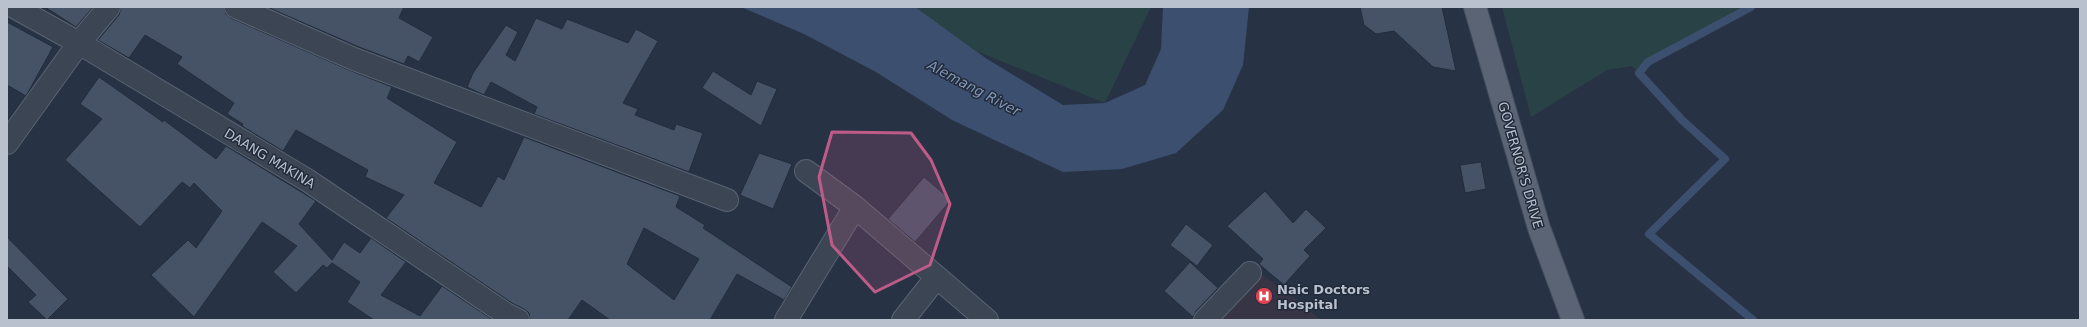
<svg xmlns="http://www.w3.org/2000/svg" width="2087" height="327" viewBox="0 0 2087 327" font-family="'DejaVu Sans',sans-serif">
  <style>
    .medical { fill: #373445 }
    .green { fill: #294246 }
    .water { fill: #3d4f6e }
    .lines { fill: none; stroke-linecap: round; stroke-linejoin: round }
    .stream { stroke: #3d4f6e; stroke-width: 8 }
    .building { fill: #465367; stroke: #222c3c; fill-rule: evenodd }
    .minor-casing { stroke: #5a6372; stroke-width: 24 }
    .major-casing { stroke: #454e5e; stroke-width: 24 }
    .minor { stroke: #3c4554; stroke-width: 22 }
    .major { stroke: #5a6474; stroke-width: 22 }
    .marked { fill: #be5b89; fill-opacity: 0.2; stroke: #be5b89; stroke-width: 3; stroke-linejoin: round }
    .labels { text-anchor: middle; stroke-width: 3; stroke-linejoin: round; paint-order: stroke }
    .street-label { font-size: 13px; fill: #b9c0ce; stroke: #202a3a }
    .poi-label { font-size: 13px; font-weight: bold; fill: #b9c0ce; stroke: #202a3a; text-anchor: start }
    .water-label { font-size: 14px; font-style: italic; fill: #8095b5; stroke: #202a3a }
  </style>
  <rect width="100%" height="100%" fill="#273345"/>
  <!-- medical -->
  <path class="medical" d="M1259 272 1322 320H1217Z"/>
  <!-- green -->
  <path class="green" d="M914 7H1151L1105 103 976 51Z
    M1502 7H1751L1648 62 1639 73 1632 66 1607 70 1531 117Z"/>
  <!-- water -->
  <path class="water" d="M741 7H915L987 59 1063 105 1105 103 1145 85 1161 49 1163 7H1249L1243 65 1223 110 1176 153 1122 169 1063 172 952 120 876 72 804 34Z"/>
  <g class="lines">
    <!-- stream -->
    <path class="stream" d="M1751 7 1648 62 1639 73 1682 120 1725 159 1649 234 1753 320"/>
  </g>
  <!-- building -->
  <path class="building" d="M45 7H93L76 27Z
    M121 7H224L226 14 231 18 349 70 392 87 387 98 457 142 434 183 481 207 498 176 504 180 524 137 680 196 676 207 705 225 703 228 792 287 784 300 737 274 710 320H610L582 300 568 320H530L529 313 524 309 512 303 386 218 404 195 365 177 368 170 296 130 283 151 242 126 243 124 227 114 234 103 177 64 182 57 145 35 129 58 98 40 119 15ZM644 228 699 259 674 300 627 264Z
    M267 7H404L399 18 433 37 419 62 408 56 404 64 359 47Z
    M1360 7H1442L1456 71 1433 67 1394 31 1376 34 1364 25Z
    M536 18 562 29 567 19 628 43 636 29 658 41 623 103 638 109 635 115 674 130 676 124 703 133 689 172 534 114 537 107 491 82 484 95 467 87 473 73 506 25 518 32 506 55 515 61Z
    M7 22 53 47 26 96 7 85Z
    M713 71 751 95 757 81 777 89 761 126 702 88Z
    M99 77 163 122 164 120 216 159 226 146 316 201 299 224 332 260 344 242 360 253 371 238 406 262 381 295 420 316 442 286 493 320H374L347 302 360 282 332 263 327 268 323 265 296 293 273 272 297 246 262 222 194 317 151 275 188 240 196 248 222 211 194 183 190 188 182 182 140 227 65 160 102 119 80 104Z
    M759 153 792 164 773 209 740 195Z
    M1481 162 1486 189 1465 193 1460 165Z
    M924 177 951 200 915 242 888 219Z
    M1265 191 1293 223 1306 209 1326 228 1304 250 1310 256 1284 285 1259 264 1263 259 1227 226Z
    M1186 224 1213 245 1197 266 1170 245Z
    M7 237 68 299 47 320 28 302 36 295 7 266Z
    M1190 262 1218 288 1196 311 1193 317 1164 291Z"/>
  <g class="lines">
    <defs>
      <path id="minor" d="M14 7 79 43 307 180 506 314 518 320
        M236 7 354 59 727 200
        M7 143 79 43 109 7
        M806 171 855 207 987 320
        M786 320 855 207
        M903 320 936 278
        M1205 320 1250 273"/>
      <path id="major" d="M1475 7 1539 228 1573 320"/>
    </defs>
    <!-- minor casing -->
    <use href="#minor" class="minor-casing"/>
    <!-- major casing -->
    <use href="#major" class="major-casing"/>
    <!-- minor -->
    <use href="#minor" class="minor"/>
    <!-- major -->
    <use href="#major" class="major"/>
  </g>
  <!-- marked area -->
  <path class="marked" d="M832 132 911 133 931 160 950 204 930 265 875 292 832 245 819 177Z"/>
  <!-- icons -->
  <defs>
    <symbol id="hospital-disc" viewBox="-11 -11 22 22"><circle r="9.5" fill="#e0444e" stroke="#202a3a"/><path d="M-5-5h3v3.5h4V-5h3V5h-3V1.5h-4V5h-3Z" fill="#fff"/></symbol>
  </defs>
  <g fill-rule="evenodd">
    <use href="#hospital-disc" x="1254" y="286" width="20" height="20"/>
  </g>
  <g class="labels">
    <!-- street labels -->
    <g class="street-label">
      <text transform="translate(270 158) rotate(31)" y="5">DAANG MAKINA</text>
      <text transform="translate(1521 165) rotate(74)" y="5">GOVERNOR'S DRIVE</text>
    </g>
    <!-- poi labels -->
    <g class="poi-label">
      <text x="1277" y="294">Naic Doctors<tspan x="1277" dy="15">Hospital</tspan></text>
    </g>
    <!-- water labels -->
    <g class="water-label">
      <text transform="translate(974 88) rotate(28)" y="5">Alemang River</text>
    </g>
  </g>
  <!-- border -->
  <rect width="2087" height="327" fill="none" stroke="#b9c0ce" stroke-width="16"/>
</svg>
